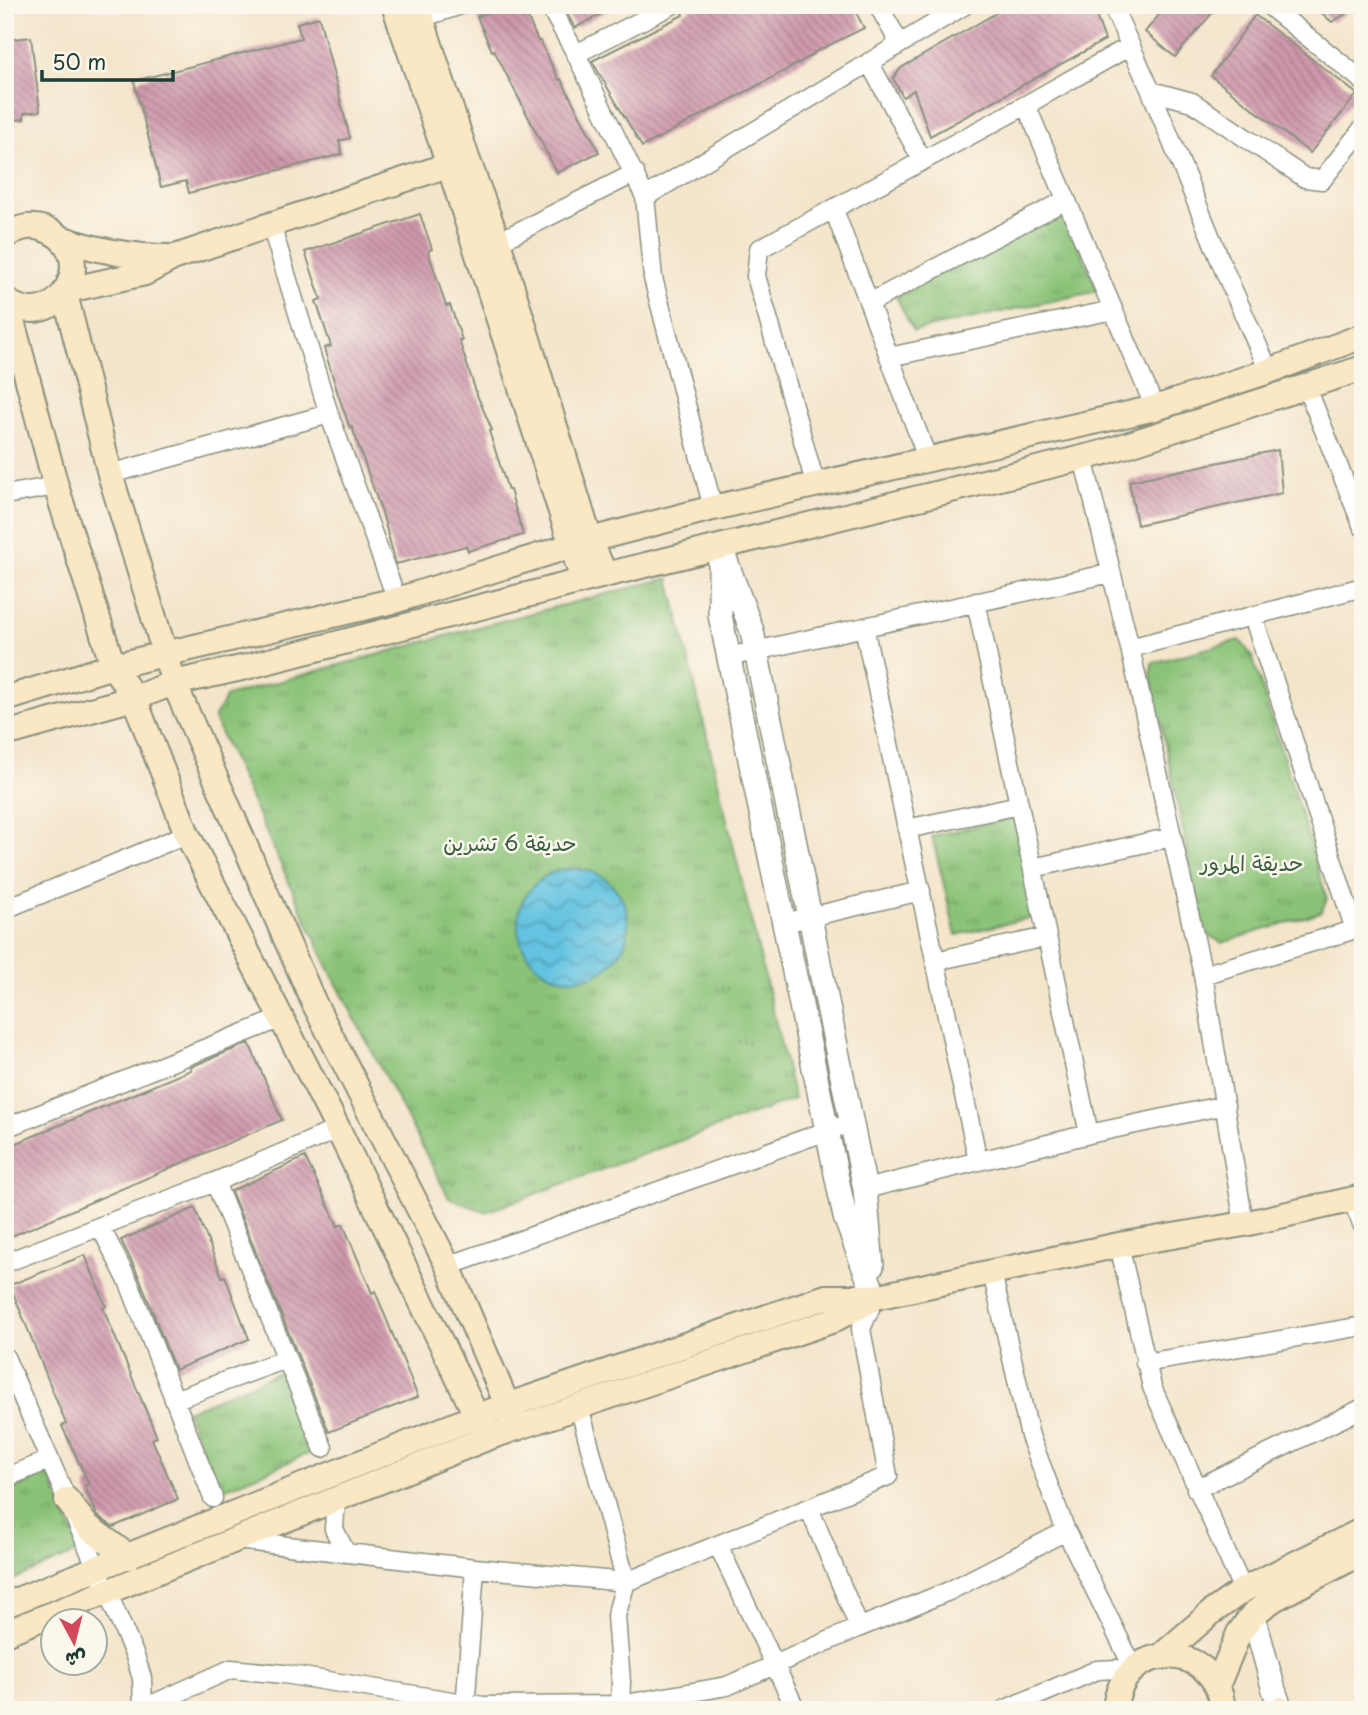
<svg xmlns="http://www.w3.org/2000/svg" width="1368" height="1715" viewBox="0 0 1368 1715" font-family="'Playpen Sans','Playpen Sans Arabic',sans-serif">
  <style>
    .park { fill: url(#park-tufts); stroke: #548056; stroke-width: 2 }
    .water { fill: url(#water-waves); stroke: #41808a; stroke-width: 2 }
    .building { fill: url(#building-back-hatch) }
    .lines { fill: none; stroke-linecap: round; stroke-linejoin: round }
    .minor-casing { stroke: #8a9180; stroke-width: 21 }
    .tertiary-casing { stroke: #8a9180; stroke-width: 26 }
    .secondary-casing { stroke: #8a9180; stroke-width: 28 }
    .minor { stroke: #fff; stroke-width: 18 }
    .tertiary { stroke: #fff; stroke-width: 23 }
    .secondary { stroke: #fae7c3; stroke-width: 24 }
    .labels { text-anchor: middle; stroke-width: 5; stroke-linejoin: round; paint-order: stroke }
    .park-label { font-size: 21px; fill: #3a5e45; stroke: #fbf7ec }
  </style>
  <defs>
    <pattern id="park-tufts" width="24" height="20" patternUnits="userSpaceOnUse" patternTransform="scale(1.75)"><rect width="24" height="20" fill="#8ac377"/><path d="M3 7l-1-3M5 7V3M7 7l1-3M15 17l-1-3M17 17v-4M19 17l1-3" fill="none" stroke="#70a062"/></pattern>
    <pattern id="water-waves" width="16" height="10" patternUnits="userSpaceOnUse" patternTransform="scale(1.75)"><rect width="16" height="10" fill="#63c3e1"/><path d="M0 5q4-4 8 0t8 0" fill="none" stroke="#51a0b7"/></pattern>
    <pattern id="building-back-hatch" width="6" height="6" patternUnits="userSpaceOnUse" patternTransform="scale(1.75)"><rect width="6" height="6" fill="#ce98ac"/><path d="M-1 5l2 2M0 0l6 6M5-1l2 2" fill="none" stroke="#a77d8d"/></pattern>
  </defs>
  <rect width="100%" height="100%" fill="#fbf7ec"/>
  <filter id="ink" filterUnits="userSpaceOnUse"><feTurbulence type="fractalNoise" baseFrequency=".0143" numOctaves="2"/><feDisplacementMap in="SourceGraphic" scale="14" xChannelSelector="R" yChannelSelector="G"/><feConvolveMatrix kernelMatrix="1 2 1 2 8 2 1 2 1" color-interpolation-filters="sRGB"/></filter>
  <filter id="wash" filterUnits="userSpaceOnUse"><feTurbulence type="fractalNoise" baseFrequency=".00686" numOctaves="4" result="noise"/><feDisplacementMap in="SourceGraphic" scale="28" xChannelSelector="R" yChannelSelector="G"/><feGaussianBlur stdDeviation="1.57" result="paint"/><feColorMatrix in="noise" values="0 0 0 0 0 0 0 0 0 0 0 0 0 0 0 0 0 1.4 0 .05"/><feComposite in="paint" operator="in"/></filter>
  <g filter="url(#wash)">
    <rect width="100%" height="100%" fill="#f4e5cb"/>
    <!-- park -->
    <path class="park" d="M1063 210 1098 291 913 331 896 296Z
      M669 578 794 1099 486 1212 449 1198 329 969 214 719 226 696 497 622Z
      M1240 640 1252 656 1327 899 1321 912 1222 943 1204 932 1151 676 1152 663Z
      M1014 817 1038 916 956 935 932 836Z
      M282 1371 315 1451 219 1491 186 1411Z
      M49 1474 81 1551 5 1583V1493Z"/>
    <!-- water -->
    <path class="water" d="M518 924a55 55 0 1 1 110 0a55 55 0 1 1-110 0Z"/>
    <g id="blocks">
      <!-- building -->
      <path class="building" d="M504 5H522L538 41H540L559 80 561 79 599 152 557 173 494 50 492 51 477 17Z
        M562 5H618L575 28Z
        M698 5H852L864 28 813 53 814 54 768 80 642 147 592 61 683 15 682 13Z
        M1010 5H1092L1105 40 930 136 914 90 903 97 893 78 901 68Z
        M1167 5H1219L1175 57 1145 32Z
        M1312 5H1360L1332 22Z
        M1255 15 1357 94 1310 153 1211 76Z
        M319 17 350 138 339 141 342 154 189 193 186 181 161 187 134 81 301 38 297 23Z
        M31 37 40 111 24 113V119L5 121V40Z
        M420 214 432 249 428 251 446 306 450 305 462 340H459L477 395 492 430 489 431 508 490H510L523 535 468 551 466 546 396 564 383 516 352 427 350 428 338 394 324 348 331 346 316 301 321 299 305 252Z
        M1278 450 1282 493 1137 525 1129 481Z
        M249 1043 282 1120 5 1239V1148L191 1070 190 1067Z
        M305 1157 338 1226 343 1224 372 1293 375 1291 418 1397 329 1432 231 1191Z
        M195 1208 222 1277 225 1276 249 1339 175 1370 140 1279 121 1240Z
        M85 1255 106 1306 103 1308 157 1437 152 1439 178 1499 113 1527 97 1515 85 1486 89 1484 62 1426 66 1424 10 1285Z"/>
    </g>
  </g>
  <g filter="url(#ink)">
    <use href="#blocks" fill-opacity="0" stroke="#8a9180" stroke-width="2"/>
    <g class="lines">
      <defs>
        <path id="minor" d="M549 5 576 54 645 197
          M878 5 900 44
          M1112 5 1151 91 1225 272 1269 371
          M1268 5 1363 81
          M421 18 461 5
          M576 54 672 5
          M869 62 922 160
          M1151 91 1192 102 1305 178 1322 180 1363 128
          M1026 105 1155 408
          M834 210 928 460
          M271 225 329 414 397 600
          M498 242 635 173
          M869 303 1066 200
          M889 357 1113 310
          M1307 388 1363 527
          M1083 458 1130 648 1203 975 1244 1224
          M110 474 329 414
          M816 486 756 276 759 249 1026 105 1130 46
          M5 495 56 486
          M713 508 653 278 645 197 965 5
          M976 602 1089 1134
          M1253 616 1355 930
          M864 627 978 1161
          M1130 648 1363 587
          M728 657 1111 573
          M907 829 1019 805
          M1033 868 1172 837
          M5 909 187 834
          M784 923 921 891
          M935 961 1047 937
          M1203 975 1363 927
          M5 1128 282 1018
          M215 1182 323 1448
          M865 1189 1089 1134 1225 1105
          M1352 1200 1363 1226
          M101 1228 129 1283 213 1498
          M1119 1245 1152 1387 1243 1590
          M5 1263 215 1182 338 1129
          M448 1266 838 1127
          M992 1273 1030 1436 1066 1531 1134 1669
          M5 1357 135 1656 142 1678 143 1710
          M1145 1363 1363 1326
          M174 1400 286 1359
          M5 1478 49 1460
          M1196 1489 1363 1408
          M336 1498 334 1529 346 1553
          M809 1508 859 1627
          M237 1540 475 1568 626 1582 888 1476 861 1329 875 1297
          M718 1545 796 1710
          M620 1705 727 1686 853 1630 949 1591 1066 1531
          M140 1710 231 1669 284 1674 483 1706 620 1705 621 1682 616 1616 626 1582 579 1406
          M465 1710 475 1568
          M1004 1710 1097 1670 1117 1669 1129 1673"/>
        <path id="tertiary" d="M720 548V615L845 1217 875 1297
          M726 561 752 631 865 1189 872 1266
          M1253 1614 1274 1690 1281 1710"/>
        <path id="secondary" d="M394 5 449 165 583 580
          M417 5 467 158 498 242 590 540 605 575
          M5 237C15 228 29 225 41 228 106 247 60 340 5 300
          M61 238C97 251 133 257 171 257
          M68 290 145 273 175 257 463 160
          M65 294 110 474 174 683 314 1003 448 1266 517 1428
          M7 302 56 486 113 666 134 698 187 834 338 1129 487 1438
          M5 699 113 666 397 600 590 540 713 508 1155 408 1269 371 1363 336
          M5 734 134 698 174 683 246 667 605 575 1102 453 1363 368
          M67 1500 87 1526 129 1557
          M5 1605 477 1416 826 1297H875L1119 1245 1244 1224 1363 1197
          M5 1633 487 1438 831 1321 873 1299
          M1160 1657 1212 1612 1243 1590 1363 1530
          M1217 1686 1239 1633 1253 1614 1274 1599 1363 1552
          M1281 1709V1710
          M1115 1710C1120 1638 1218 1639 1223 1710"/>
      </defs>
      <!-- minor casing -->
      <use href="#minor" class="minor-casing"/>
      <!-- tertiary casing -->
      <use href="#tertiary" class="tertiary-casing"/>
      <!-- secondary casing -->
      <use href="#secondary" class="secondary-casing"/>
      <!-- minor -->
      <use href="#minor" class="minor"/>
      <!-- tertiary -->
      <use href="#tertiary" class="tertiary"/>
      <!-- secondary -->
      <use href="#secondary" class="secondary"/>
    </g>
  </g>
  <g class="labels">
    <!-- park labels -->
    <g class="park-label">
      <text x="510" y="851">حديقة 6 تشرين</text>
      <text x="1252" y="871">حديقة المرور</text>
    </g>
  </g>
  <!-- margin -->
  <rect width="1368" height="1715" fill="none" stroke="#fbf7ec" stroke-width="28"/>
  <!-- north arrow -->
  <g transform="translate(74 1642) rotate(173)"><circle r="33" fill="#fbf7ec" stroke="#a3ada2" stroke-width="2"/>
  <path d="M0-5L12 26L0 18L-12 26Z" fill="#d1495b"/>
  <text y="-10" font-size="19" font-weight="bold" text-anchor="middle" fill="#1f3d34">ش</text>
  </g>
  <!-- scale -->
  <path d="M42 70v10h131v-10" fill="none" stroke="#1f3d34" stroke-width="3.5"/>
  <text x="52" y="70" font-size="21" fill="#1f3d34" stroke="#fbf7ec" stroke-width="5" paint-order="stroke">50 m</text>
</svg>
